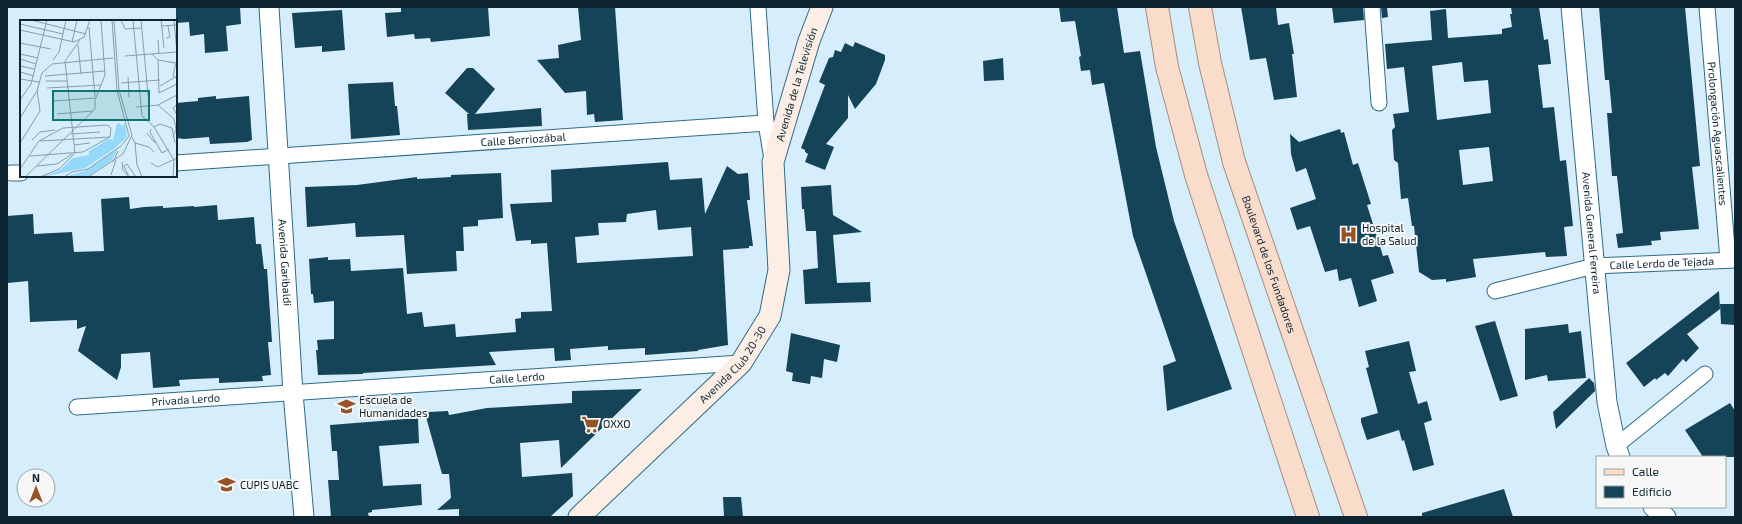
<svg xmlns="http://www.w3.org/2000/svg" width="1742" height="524" viewBox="0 0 1742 524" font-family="'Exo 2',sans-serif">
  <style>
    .building { fill: #154358; fill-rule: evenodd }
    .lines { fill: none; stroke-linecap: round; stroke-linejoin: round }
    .minor-casing { stroke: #2f6a87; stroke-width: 17 }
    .tertiary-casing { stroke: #2f6a87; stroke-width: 21 }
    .secondary-casing { stroke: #2f6a87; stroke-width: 23 }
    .primary-casing { stroke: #a58d7e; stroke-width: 24 }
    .minor { stroke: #fff; stroke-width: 15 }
    .tertiary { stroke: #fff; stroke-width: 19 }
    .secondary { stroke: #fdeee5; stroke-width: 21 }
    .primary { stroke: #fadcca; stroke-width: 22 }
    .labels { text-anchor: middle; stroke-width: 4; stroke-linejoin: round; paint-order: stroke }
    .street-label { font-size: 11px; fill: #0d2632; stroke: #f7f7f7 }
    .poi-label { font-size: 11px; fill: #0d2632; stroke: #f7f7f7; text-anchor: start }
    .inset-road { fill: none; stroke: #869eab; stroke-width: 1 }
    .view { fill: #0f766e; fill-opacity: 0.15; stroke: #0f766e; stroke-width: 2 }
    .inset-edge { fill: none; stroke: #0d2632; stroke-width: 2 }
  </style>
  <rect width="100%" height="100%" fill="#d6eefb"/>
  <!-- building -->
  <path class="building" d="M176 7H240L241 24 226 26 228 51 205 53 204 34 190 36 189 22 176 23Z
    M401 7H488L490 36 431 42 430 38 415 39 414 34 387 37 385 13 401 12Z
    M578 7H615L623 120 595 122 594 114 587 115 586 91 565 93 537 60 559 58 558 45 581 40Z
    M1059 7H1117L1124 53 1140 51 1156 147 1174 221 1232 389 1167 411 1163 366 1176 361 1133 236 1104 83 1092 85 1090 70 1081 71 1079 57 1081 56 1075 21 1061 22Z
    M1241 7H1276L1278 25 1289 23 1294 54H1292L1297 97 1274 100 1266 58 1250 60Z
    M1332 7H1363L1364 20 1334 23Z
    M1381 7H1387L1388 17 1382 18Z
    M1511 7H1539L1544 40 1548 39 1551 64 1538 65 1543 108 1554 107 1560 161 1566 160 1573 226 1564 227 1567 256 1546 257 1545 252 1473 259 1476 277 1446 282V279L1432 280 1419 272 1414 226H1412L1408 198 1401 199 1398 163 1394 160 1392 130 1395 127 1393 114 1409 112 1404 67 1387 69 1385 44 1432 40 1430 11 1446 9 1448 38 1502 34V29L1512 27 1510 14H1512ZM1462 62 1464 82 1488 80 1491 113 1437 120 1432 66ZM1489 147 1493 181 1463 185 1459 150Z
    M1599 7H1685L1700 166 1692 167 1699 229 1660 232 1661 240 1651 241 1652 245 1618 248 1616 234 1623 233 1617 176H1612L1607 113H1612L1609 80H1605Z
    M342 10 345 50 322 52V46L295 48 292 13Z
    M855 42 885 55V60L876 84 855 109 848 95V118L826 144 834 147 825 170 805 162 808 154 805 152V150L801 148 825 85 819 82 829 58 833 57 835 50 841 52 845 43 853 47Z
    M1003 58 1004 80 984 81 983 61Z
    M467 68H473L495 89 475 114 541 108 542 126 468 130 467 114H469L445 93Z
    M393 82 395 106H397L400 135 351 139 348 84Z
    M216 96V99L249 96 252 140 247 142 210 144 209 137 184 139 176 138V103L198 101V98Z
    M1340 129 1341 133 1344 132 1353 165 1358 163 1371 204 1367 205 1383 256 1388 255 1394 273 1371 280 1377 301 1359 307 1351 278 1339 281 1337 269 1325 272 1310 226 1297 230 1290 208 1316 199 1306 168 1296 172 1291 154 1290 134 1299 142Z
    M668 162 670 180 702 178 705 214 727 166 738 174 748 173 750 200H747L753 246H749V248L723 250 728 345 698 350V351L645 355V348L608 350V346L570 349 571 360 555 361 554 348 489 352 496 365 363 373V374L318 375 316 350H318L317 340 334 339V301L314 303 313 294H311L309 259 328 257V260L350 259 351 271 403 268 407 314 422 312 424 327 455 324 456 337 516 332 515 319 521 318V312L552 311 547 243 531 244V240L516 241 510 204 552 202 551 170ZM656 210 658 230 691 227 693 256 577 263 575 237 599 235 598 223 626 222 627 214Z
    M501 173 503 218 478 220V226L463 227 464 251H456L457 271 407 274 404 235 356 237 355 223 307 227 305 187 357 185 417 177V179L451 177V175Z
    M831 185 833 215 862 232 833 235 837 283 870 282 871 302 805 304 803 270 818 268 816 231H806L804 209H802L801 187Z
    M129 197 130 209 144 207 163 206V208L194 206V207L217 205 218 220 254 217 256 244H261L264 269H267L272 342H268L271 375 262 376 263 381 219 383V378L195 379 179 380 180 386 153 388 150 352 121 354V367L117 380 78 351 86 326 77 329V320L30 322 28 281 8 283 7 216 33 214 34 234 72 232 74 252 104 251 101 199Z
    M1719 291 1720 309 1687 334 1699 348 1686 362 1683 359 1668 376 1665 373 1656 380 1655 378 1644 387 1626 363Z
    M1720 304H1735V325L1721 324Z
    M1495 321 1518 396 1500 401 1475 326Z
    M1568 324 1569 333 1581 331 1586 378 1548 381 1547 375 1525 380V329Z
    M791 333 840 345 837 362 824 359 822 378 811 376 810 384 792 381 793 373 786 371Z
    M1409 341 1416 371 1409 372 1418 404 1427 401 1432 420 1424 423 1434 465 1413 471 1404 440 1402 441 1399 430 1367 440 1361 422V418L1378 413 1366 368 1369 367 1365 351Z
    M1589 378 1594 383 1595 391 1556 429 1553 412Z
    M642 389 561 468 559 440 520 443 522 477 572 473 573 496 550 517H459V509L437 510 451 498 449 474H442L426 417H428V412L448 411 449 415 487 408 572 403V391Z
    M1730 403 1735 411V457H1703L1685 430Z
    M418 418 419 443 379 446 383 486 421 484 422 505 372 510V512L368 513 369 517H331L328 480H339L337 451H332L330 425Z
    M1504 489 1513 517H1422V513Z
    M723 497H741L743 517H724Z"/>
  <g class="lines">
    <defs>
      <g id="minor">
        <path d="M758 7 766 123 772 159"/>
        <path d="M1372 7 1379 103"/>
        <path id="s1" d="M1707 7 1728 260"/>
        <path id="s2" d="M176 163 766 123"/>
        <path d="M11 173H21"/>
        <path id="s3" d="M1495 291 1594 266 1735 260"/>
        <path id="s4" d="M77 407 741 363"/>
        <path d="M1616 446 1705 374"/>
      </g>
      <g id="tertiary">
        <path id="s5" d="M269 7 293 393 304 517"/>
        <path id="s6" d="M1571 7 1607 402 1616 446 1620 457"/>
        <path d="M1653 507 1666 517"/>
      </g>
      <g id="secondary">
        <path id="s7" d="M579 517 741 363 770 316 779 270 773 162 809 41 822 7"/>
      </g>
      <g id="primary">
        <path d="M1157 7 1167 67 1196 175 1308 517"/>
        <path id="s8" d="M1200 7 1210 63 1234 162 1356 517"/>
      </g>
    </defs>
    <!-- minor casing -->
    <use href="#minor" class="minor-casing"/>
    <!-- tertiary casing -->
    <use href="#tertiary" class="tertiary-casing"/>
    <!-- secondary casing -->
    <use href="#secondary" class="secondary-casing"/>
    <!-- primary casing -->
    <use href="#primary" class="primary-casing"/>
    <!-- minor -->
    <use href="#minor" class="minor"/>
    <!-- tertiary -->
    <use href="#tertiary" class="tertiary"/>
    <!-- secondary -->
    <use href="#secondary" class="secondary"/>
    <!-- primary -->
    <use href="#primary" class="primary"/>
  </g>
  <!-- icons -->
  <defs>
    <symbol id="hospital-bare" viewBox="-9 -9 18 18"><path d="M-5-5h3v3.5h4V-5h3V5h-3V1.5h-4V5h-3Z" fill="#965325" stroke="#f7f7f7" stroke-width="2.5" paint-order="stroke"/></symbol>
    <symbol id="university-bare" viewBox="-9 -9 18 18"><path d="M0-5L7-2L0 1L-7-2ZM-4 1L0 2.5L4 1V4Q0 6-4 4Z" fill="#965325" stroke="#f7f7f7" stroke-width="2.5" paint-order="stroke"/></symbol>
    <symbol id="supermarket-bare" viewBox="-9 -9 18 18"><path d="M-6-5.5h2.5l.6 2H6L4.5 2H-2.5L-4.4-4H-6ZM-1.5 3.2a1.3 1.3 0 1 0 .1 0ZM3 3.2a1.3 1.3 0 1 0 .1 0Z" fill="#965325" stroke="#f7f7f7" stroke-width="2.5" paint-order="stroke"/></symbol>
    <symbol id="school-bare" viewBox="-9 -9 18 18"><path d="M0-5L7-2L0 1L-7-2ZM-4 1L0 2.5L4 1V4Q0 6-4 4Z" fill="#965325" stroke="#f7f7f7" stroke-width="2.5" paint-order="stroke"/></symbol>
  </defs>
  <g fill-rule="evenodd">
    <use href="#hospital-bare" x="1336" y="222" width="25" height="25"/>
    <use href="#university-bare" x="334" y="394" width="25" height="25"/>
    <use href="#supermarket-bare" x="578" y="412" width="25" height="25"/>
    <use href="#school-bare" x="214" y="472" width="25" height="25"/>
  </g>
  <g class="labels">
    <!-- street labels -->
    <g class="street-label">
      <text dy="4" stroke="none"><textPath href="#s7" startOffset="515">Avenida de la Televisión</textPath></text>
      <text dy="4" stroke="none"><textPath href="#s1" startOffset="127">Prolongación Aguascalientes</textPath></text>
      <text dy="4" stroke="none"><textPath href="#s2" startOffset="348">Calle Berriozábal</textPath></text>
      <text dy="4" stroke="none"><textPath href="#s6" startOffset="227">Avenida General Ferreira</textPath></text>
      <text dy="4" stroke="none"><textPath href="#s5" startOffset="256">Avenida Garibaldi</textPath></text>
      <text dy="4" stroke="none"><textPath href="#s3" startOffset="170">Calle Lerdo de Tejada</textPath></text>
      <text dy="4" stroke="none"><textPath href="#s8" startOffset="267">Boulevard de los Fundadores</textPath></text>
      <text dy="4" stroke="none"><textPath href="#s7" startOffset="217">Avenida Club 20-30</textPath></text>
      <text dy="4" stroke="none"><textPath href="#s4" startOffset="441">Calle Lerdo</textPath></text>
      <text dy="4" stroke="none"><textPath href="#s4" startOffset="109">Privada Lerdo</textPath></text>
    </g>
    <!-- poi labels -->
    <g class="poi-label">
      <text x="1362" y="232">Hospital<tspan x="1362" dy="13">de la Salud</tspan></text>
      <text x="359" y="404">Escuela de<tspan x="359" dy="13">Humanidades</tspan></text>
      <text x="603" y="428">OXXO</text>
      <text x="240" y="489">CUPIS UABC</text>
    </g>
  </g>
  <!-- overview -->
  <g transform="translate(20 20)">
    <rect width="157" height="157" fill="#d6eefb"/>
    <path d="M100 103 101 106 105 104 107 117 94 129 65 148 22 157 40 150 53 138 69 135V131L89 119 93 120 97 104ZM98 129 91 141 67 157H45L65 151Z" fill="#95d8fa"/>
    <path class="inset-road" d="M11 0 66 14M101 0 105 9 121 8M113 0 122 96 134 107 154 140M121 0 129 85M141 0 144 28M154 0 157 33M0 4 43 14M142 6 157 5M69 7 75 77M0 10 54 22 64 17 70 0M146 18 150 17 148 6M138 20 139 33M52 22 57 0M0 23 31 29M58 25 61 54M0 34 18 38M132 34 138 40 156 43 153 55 155 58M105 36 157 32M0 39 16 44M33 40 39 32 46 0M138 40 139 73 157 64M0 46 14 49M0 52 14 56M25 56 85 51M108 57 109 77M0 59 19 62M26 61H47M101 63 140 60M140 66 157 56M27 68 81 65M0 80 11 64 27 0M33 81 75 78M157 84 153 88 157 95M138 85 157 75M116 87 138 85 154 99 156 109 153 117M37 94 72 91M0 98 17 71 22 53 32 44 93 38M134 107 140 104 152 108 155 123M131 109 130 112 142 133 149 129M127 113 135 123M51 114 80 112M112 117 115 123 129 127 134 132M12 120 20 112 35 110M20 121 90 117M0 123 20 91 17 71M115 123 117 145 122 157M54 125 70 123M55 133 45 41 60 20M10 136 63 132 90 117M93 142 98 131M102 142 103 150 109 157M131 143 138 147 157 138M17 146 37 144 52 134M0 149 19 121 43 108 87 105 91 108 90 117M91 155 96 140M5 157 75 89V80L85 55 81 0M20 157 39 149 55 133M44 157 52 152 68 149 101 126 109 116 97 70 92 0M68 157 103 134 112 115 99 70 94 0M109 157 104 146 107 144 116 157M153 157 154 140"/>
    <path class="view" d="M33 71H129V100H33Z"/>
    <rect width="157" height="157" class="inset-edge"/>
  </g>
  <!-- border -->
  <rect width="1742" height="524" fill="none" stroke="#0d2632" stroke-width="16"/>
  <!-- legend -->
  <rect x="1596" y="456" width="130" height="52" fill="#f7f7f7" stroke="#99a3a8"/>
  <rect x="1604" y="469" width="20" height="6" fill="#fadcca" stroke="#99a3a8"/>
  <text x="1632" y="476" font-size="12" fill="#0d2632">Calle</text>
  <rect x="1604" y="486" width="20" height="12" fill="#154358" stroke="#99a3a8"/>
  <text x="1632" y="496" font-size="12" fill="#0d2632">Edificio</text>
  <!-- north arrow -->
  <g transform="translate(36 488)"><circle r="19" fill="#f7f7f7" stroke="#99a3a8"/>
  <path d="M0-3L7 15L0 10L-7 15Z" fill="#965325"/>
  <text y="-6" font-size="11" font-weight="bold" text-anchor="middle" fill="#0d2632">N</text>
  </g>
</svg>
